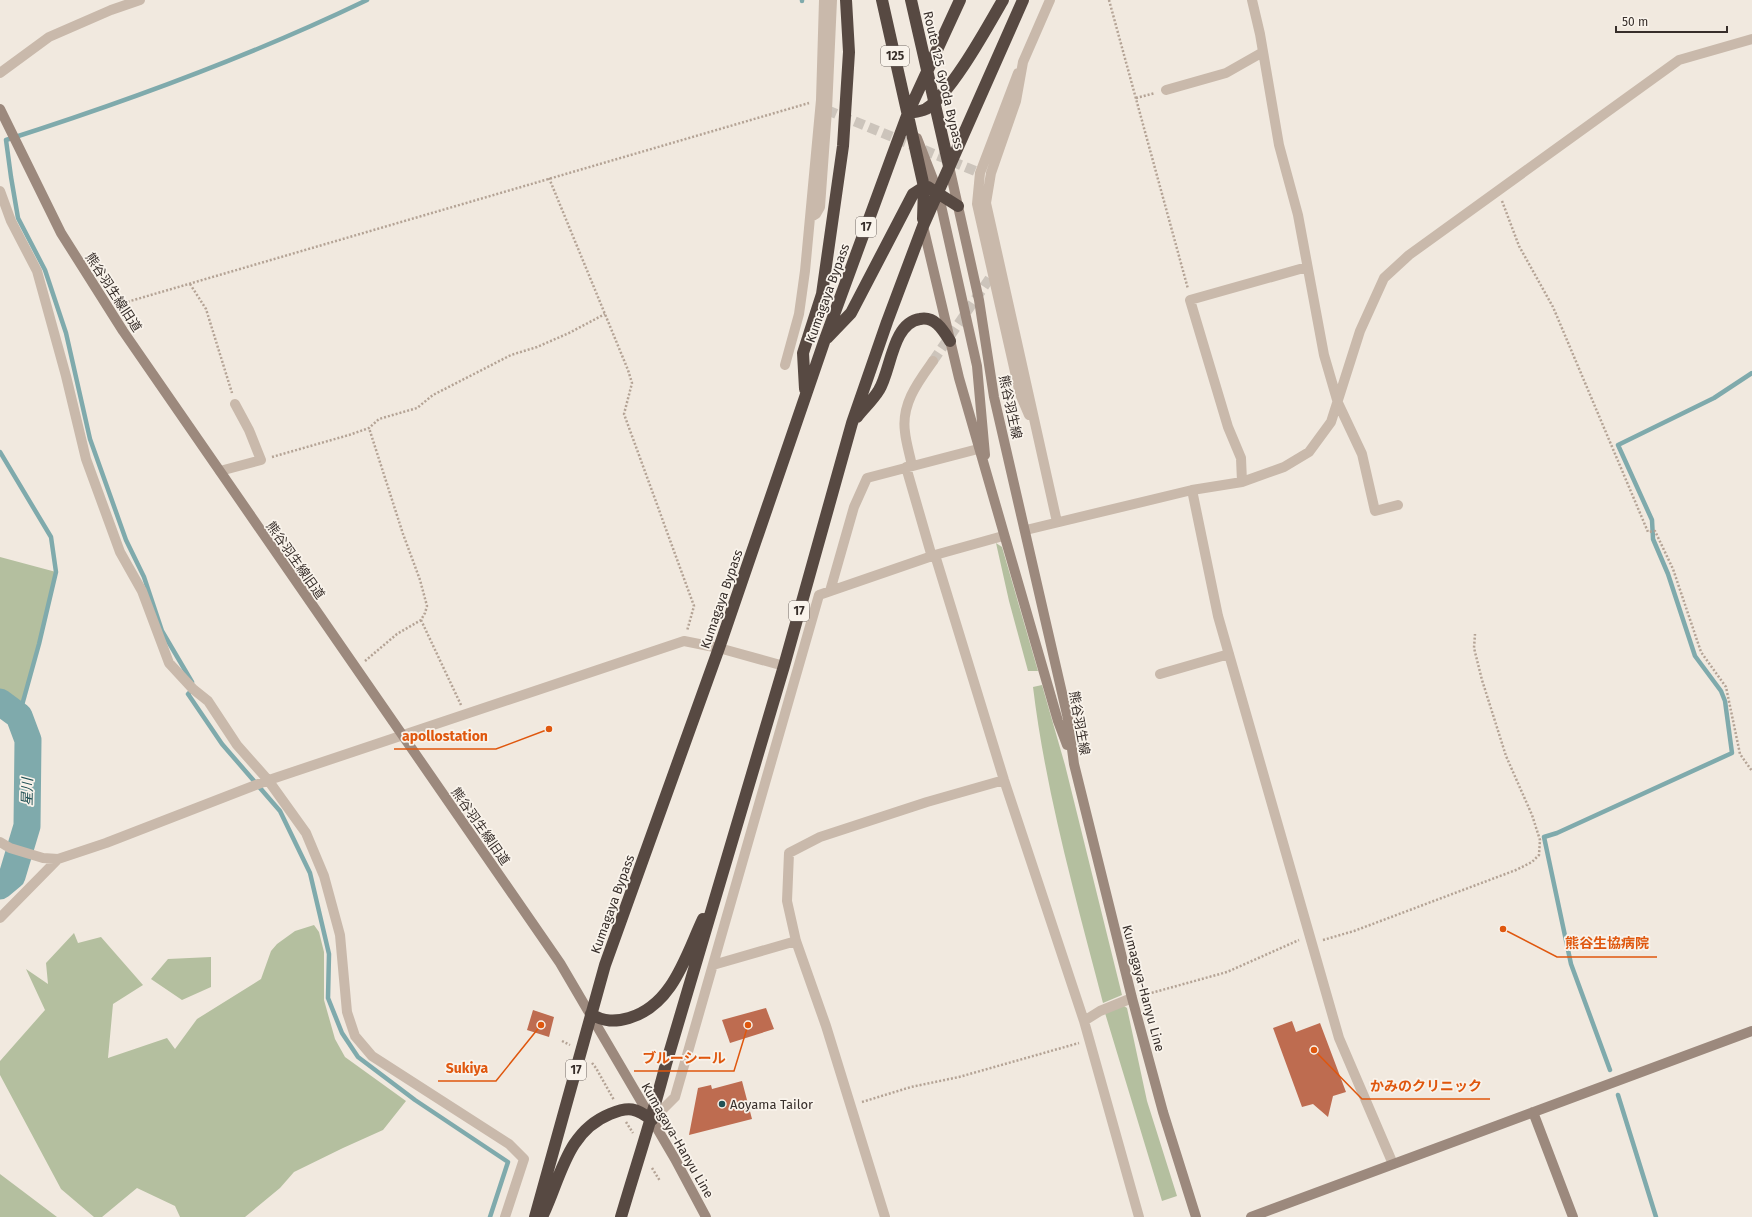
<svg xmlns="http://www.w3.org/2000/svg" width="1752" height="1217" viewBox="0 0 1752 1217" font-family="'Fira Sans','Noto Sans JP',sans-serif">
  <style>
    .green { fill: #b4bf9f }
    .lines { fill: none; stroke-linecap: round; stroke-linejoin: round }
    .stream { stroke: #7faaac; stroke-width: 4.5 }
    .river { stroke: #7faaac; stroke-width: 27 }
    .building { fill: #be6c50 }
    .street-tunnel { stroke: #ccc4bb; stroke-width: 10; stroke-dasharray: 10 5; stroke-linecap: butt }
    .path { stroke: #b4a395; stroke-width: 2.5; stroke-dasharray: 2 2; stroke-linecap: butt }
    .street { stroke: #c9b9ab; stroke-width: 10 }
    .secondary { stroke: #9c897d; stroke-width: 10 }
    .highway { stroke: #574942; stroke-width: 12 }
    .poi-dot { fill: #225256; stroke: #f9f3eb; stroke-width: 1.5 }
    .labels { text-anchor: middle; stroke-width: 3.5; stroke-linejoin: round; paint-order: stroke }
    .shield { fill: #f9f3eb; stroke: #716964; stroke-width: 1 }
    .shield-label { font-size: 12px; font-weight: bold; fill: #372e2a }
    .street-label { font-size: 13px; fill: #372e2a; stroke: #f9f3eb }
    .poi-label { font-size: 13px; fill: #372e2a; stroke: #f9f3eb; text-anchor: start }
    .water-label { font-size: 14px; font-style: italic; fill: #225256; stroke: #f9f3eb }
    .leader { fill: none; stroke: #df570e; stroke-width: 1.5 }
    .callout-dot { fill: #df570e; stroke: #f9f3eb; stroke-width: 1.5 }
    .callout-label { font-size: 14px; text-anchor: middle; font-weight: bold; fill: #df570e; stroke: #f9f3eb; stroke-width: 3.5; stroke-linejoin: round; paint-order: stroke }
  </style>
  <rect width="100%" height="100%" fill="#f1e9df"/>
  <!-- green -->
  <path class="green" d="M996 543 1002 547 1038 671H1028L1009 601Z
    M0 557 56 572 19 716 0 702Z
    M1042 685 1065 765 1122 995 1103 1003C1076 899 1046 794 1033 687Z
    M314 925 319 932 324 952V1000L335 1039 345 1057 406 1101 383 1130 343 1148 294 1172 280 1188 245 1217H180L175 1206 137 1188 102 1217H94L61 1189 0 1075V1061L45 1010 26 969 48 984 46 963 74 933 78 943 101 937 143 985 113 1004 108 1058 167 1038 175 1049 197 1019 261 979 271 951 277 944 295 931Z
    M211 957V987L182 1000 151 979 168 959Z
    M1124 1006 1127 1008 1147 1101 1177 1196 1162 1201 1105 1013Z
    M0 1174 57 1217H0Z"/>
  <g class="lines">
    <!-- stream -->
    <path class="stream" d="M802 1V0
      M0 452 51 537 56 572 39 644 19 716
      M192 682 162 631 144 577 126 540 90 439 66 333 45 270 18 218 11 177 6 140C128 101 251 56 367 0
      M193 689 188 694 222 744 280 811 310 873 329 954 328 998 342 1033 358 1057 415 1100 508 1162 490 1217
      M1610 1070 1571 964 1544 837 1557 833 1732 753 1725 701 1721 691 1695 656 1668 574 1653 539 1652 520 1618 445 1714 398 1752 373
      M1618 1095 1656 1217"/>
    <!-- river -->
    <path class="river" d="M0 702 19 716 28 740 27 826 12 876 0 886"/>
  </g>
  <!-- building -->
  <path class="building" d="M766 1008 774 1029 730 1043 722 1020Z
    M533 1010 554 1017 549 1037 527 1030Z
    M1292 1021 1296 1032 1320 1023 1346 1092 1333 1096 1328 1117 1313 1104 1302 1107 1273 1028Z
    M742 1081 752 1119 689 1135 698 1088 711 1085 712 1089Z"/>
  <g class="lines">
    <!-- street-tunnel -->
    <path class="street-tunnel" d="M827 110 980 173
      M933 361 992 275"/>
    <!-- path -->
    <path class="path" d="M1109 0 1188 289
      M1136 98 1155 93
      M549 178 628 370 632 383 624 414 694 606 687 631
      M1502 201 1519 246 1553 307 1648 532 1655 531 1673 569 1701 652 1726 687 1740 754 1752 771
      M190 284 206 309 232 393
      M120 304 809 103
      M272 457 349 435 369 428 379 419 417 408 433 395 511 355 537 347 569 333 605 314
      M421 620 461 705
      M365 661 397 634 421 620 425 613 427 606 420 580 403 534 369 428
      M1323 940 1354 931 1516 870 1532 862 1539 855 1540 840 1532 815 1506 756 1482 680 1474 648 1475 634
      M1144 995 1227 972 1299 940
      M562 1041 570 1045
      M592 1063 596 1068 614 1100
      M862 1102 911 1087 959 1077 1079 1043
      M626 1122 633 1133
      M652 1168 660 1181"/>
    <!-- street -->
    <path class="street" d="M1050 0 1023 62 1016 101 991 173 986 203 1057 522
      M1252 0 1260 34 1279 145 1298 215 1324 355 1338 403 1362 454 1375 511 1398 505
      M0 73 49 37 111 10 140 0
      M1018 73 980 173 977 204 1020 394 1029 415
      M1166 90 1226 73 1263 52
      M0 191 11 221 37 271 66 376 86 459 120 552 142 591 169 663 193 689 208 701 237 745 268 780 306 833 324 876 340 935 347 1012 355 1036 372 1056 509 1144 524 1159 505 1217
      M811 217 816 214 820 207 827 110 832 0
      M785 365 799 314 805 271 821 100 824 0
      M912 466C910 455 906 443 905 432 901 404 918 382 933 361
      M906 467 932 557
      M220 471 261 460 249 430 235 404
      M1242 482 1241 458 1228 427 1190 300 1307 267
      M1192 490 1218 616 1339 1038 1393 1164
      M1026 530 1192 490 1242 482 1284 467 1309 452 1331 422 1360 331 1384 278 1409 255 1679 60 1752 39
      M935 555 1004 780 1084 1021 1139 1217
      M830 591 854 507 867 478 978 449
      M1160 674 1229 654
      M0 842 10 848 43 858 58 859 106 843 266 781 684 641 719 648 784 666
      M0 918 58 859
      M713 965 796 941
      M1084 1021 1100 1011 1132 998
      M652 1120 675 1097 819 595 935 555 1003 536
      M885 1217 826 1026 796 941 787 901 789 853 820 837 927 802 1004 780"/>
    <!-- secondary -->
    <path class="secondary" d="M0 109 61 233 123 331 560 963 675 1159 706 1217
      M917 138 938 192 977 366 985 455
      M949 166 979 300 994 397 1068 719 1074 764 1132 998 1163 1112 1196 1217
      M923 226 959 378 1058 721 1067 745
      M1533 1112 1573 1217
      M1251 1217 1752 1031"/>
    <!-- highway -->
    <path class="highway" d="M882 0 924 187 923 219
      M911 0 949 166
      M908 113C914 112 920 112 926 109 951 94 988 26 1003 0
      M827 338 851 313 913 194 924 187H928L958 206
      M805 389 803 353 822 294 843 146 849 52 846 0
      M857 417C864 408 873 400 879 390 891 371 892 323 920 319 935 316 943 330 950 341
      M591 1014C604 1022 615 1022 629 1018 673 1005 686 955 703 919
      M535 1217 605 965 719 648 824 342 891 159 908 113 960 0
      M542 1217C561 1178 566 1132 610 1114 629 1106 636 1108 652 1120
      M621 1217C636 1166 653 1115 666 1064L784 666 852 423 887 322 923 226 1023 0"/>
  </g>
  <!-- markers -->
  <circle class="poi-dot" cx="722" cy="1104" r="4"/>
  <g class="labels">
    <!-- shield labels -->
    <g class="shield">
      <rect x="881" y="46" width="28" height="20" rx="3"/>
      <rect x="856" y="217" width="20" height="20" rx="3"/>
      <rect x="789" y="601" width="20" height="20" rx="3"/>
      <rect x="566" y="1060" width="20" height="20" rx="3"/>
    </g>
    <g class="shield-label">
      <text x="895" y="60">125</text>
      <text x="866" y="231">17</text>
      <text x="799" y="615">17</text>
      <text x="576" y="1074">17</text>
    </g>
    <!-- street labels -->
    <g class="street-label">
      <text transform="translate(944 80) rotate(77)" y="5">Route 125 Gyoda Bypass</text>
      <text transform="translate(114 292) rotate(57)" y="5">熊谷羽生線旧道</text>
      <text transform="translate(827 293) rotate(-70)" y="5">Kumagaya Bypass</text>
      <text transform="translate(1011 407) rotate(78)" y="5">熊谷羽生線</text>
      <text transform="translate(296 560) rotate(55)" y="5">熊谷羽生線旧道</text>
      <text transform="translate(721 599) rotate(-71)" y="5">Kumagaya Bypass</text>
      <text transform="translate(1080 723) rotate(80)" y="5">熊谷羽生線</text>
      <text transform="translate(481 826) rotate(55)" y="5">熊谷羽生線旧道</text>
      <text transform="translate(612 904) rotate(-70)" y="5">Kumagaya Bypass</text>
      <text transform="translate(1144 988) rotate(75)" y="5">Kumagaya-Hanyu Line</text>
      <text transform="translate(678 1140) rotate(60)" y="5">Kumagaya-Hanyu Line</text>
    </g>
    <!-- poi labels -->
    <g class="poi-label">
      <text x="730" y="1109">Aoyama Tailor</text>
    </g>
    <!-- water labels -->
    <g class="water-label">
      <text transform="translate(27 792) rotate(-89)" y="5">星川</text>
    </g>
  </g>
  <!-- callouts -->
  <path class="leader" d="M549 729L496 749H394M1503 929L1557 957H1657M748 1025L734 1071H634M541 1025L496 1081H438M1314 1050L1362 1099H1490"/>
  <g class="callout-dot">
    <circle cx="549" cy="729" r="4"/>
    <circle cx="1503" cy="929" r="4"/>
    <circle cx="748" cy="1025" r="4"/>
    <circle cx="541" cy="1025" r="4"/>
    <circle cx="1314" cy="1050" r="4"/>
  </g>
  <g class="callout-label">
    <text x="445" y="741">apollostation</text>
    <text x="1607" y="948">熊谷生協病院</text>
    <text x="684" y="1063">ブルーシール</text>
    <text x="467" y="1073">Sukiya</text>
    <text x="1426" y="1091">かみのクリニック</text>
  </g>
  <!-- scale -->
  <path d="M1616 26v6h111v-6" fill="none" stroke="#372e2a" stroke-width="2"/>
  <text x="1622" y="26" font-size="12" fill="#372e2a" stroke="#f9f3eb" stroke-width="3" paint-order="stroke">50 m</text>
</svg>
